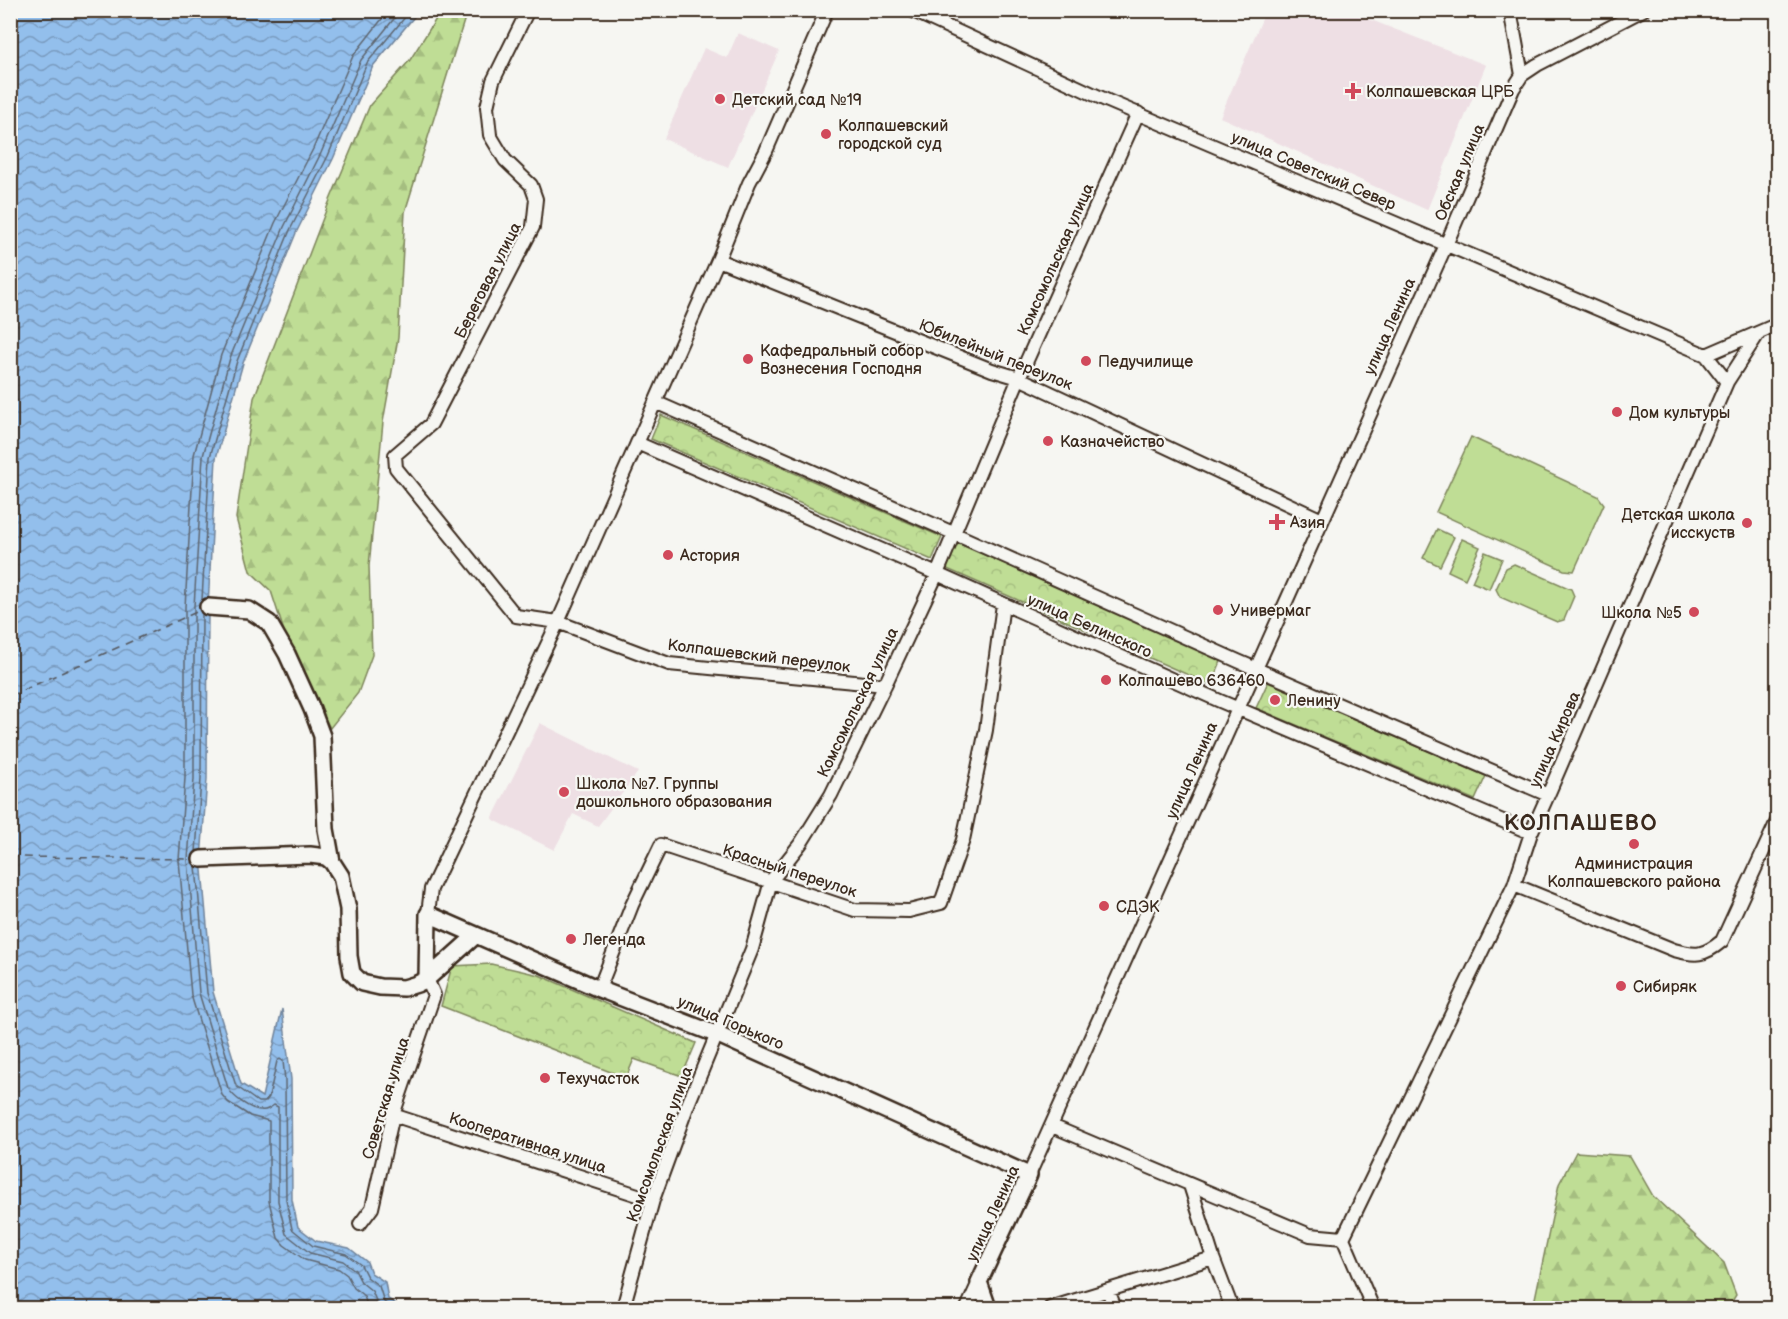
<svg xmlns="http://www.w3.org/2000/svg" width="1788" height="1319" viewBox="0 0 1788 1319" font-family="'Balsamiq Sans',sans-serif">
  <style>
    .built { fill: #eedfe4 }
    .grass { fill: #bfdd95; stroke: #7d845a; stroke-width: 1.5 }
    .forest { fill: url(#forest-firs); stroke: #7d845a; stroke-width: 1.5 }
    .park { fill: url(#park-crowns); stroke: #7d845a; stroke-width: 1.5 }
    .water { fill: url(#water-waves); stroke: #70839a; stroke-width: 1.5 }
    .lines { fill: none; stroke-linecap: round; stroke-linejoin: round }
    .shore { stroke: #5e6670; stroke-width: 1.5 }
    .ferry { stroke: #55575c; stroke-width: 1.5; stroke-dasharray: 8 6; stroke-linecap: butt }
    .minor-casing { stroke: #3b2a1e; stroke-width: 16 }
    .major-casing { stroke: #3b2a1e; stroke-width: 20 }
    .minor { stroke: #f6f6f2; stroke-width: 12 }
    .major { stroke: #f6f6f2; stroke-width: 15 }
    .poi-dot { fill: #d1495b; stroke: #f6f6f2; stroke-width: 2 }
    .labels { text-anchor: middle; stroke-width: 4.5; stroke-linejoin: round; paint-order: stroke }
    .poi-label { font-size: 16px; fill: #3b2a1e; stroke: #f6f6f2; text-anchor: start }
    .street-label { font-size: 16px; fill: #3b2a1e; stroke: #f6f6f2 }
    .district-label { font-size: 22px; font-weight: bold; letter-spacing: 1.5px; fill: #3b2a1e; stroke: #f6f6f2 }
  </style>
  <defs>
    <pattern id="forest-firs" width="22" height="20" patternUnits="userSpaceOnUse" patternTransform="scale(1.5)"><rect width="22" height="20" fill="#bfdd95"/><path d="M5 1l3.5 6h-7zM16 11l3.5 6h-7z" fill="#a5be80"/></pattern>
    <pattern id="park-crowns" width="20" height="18" patternUnits="userSpaceOnUse" patternTransform="scale(1.5)"><rect width="20" height="18" fill="#bfdd95"/><path d="M2 6a3 3 0 1 1 6 0M12 15a3 3 0 1 1 6 0" fill="none" stroke="#a5be80"/></pattern>
    <pattern id="water-waves" width="16" height="10" patternUnits="userSpaceOnUse" patternTransform="scale(1.5)"><rect width="16" height="10" fill="#93bfec"/><path d="M0 5q4-4 8 0t8 0" fill="none" stroke="#799bbf"/></pattern>
  </defs>
  <rect width="100%" height="100%" fill="#f6f6f2"/>
  <filter id="ink" filterUnits="userSpaceOnUse"><feTurbulence type="fractalNoise" baseFrequency=".0167" numOctaves="2"/><feDisplacementMap in="SourceGraphic" scale="12" xChannelSelector="R" yChannelSelector="G"/><feConvolveMatrix kernelMatrix="1 2 1 2 8 2 1 2 1" color-interpolation-filters="sRGB"/></filter>
  <g filter="url(#ink)">
    <!-- built -->
    <path class="built" d="M1266 10 1348 11 1486 65 1427 210 1220 117Z
      M738 33 779 51 728 167 664 139 704 48 727 58Z
      M540 723 638 772 598 826 573 814 554 850 492 819Z"/>
    <!-- grass -->
    <path class="grass" d="M1471 437 1598 496 1604 504 1574 571 1564 570 1436 512Z
      M1437 529 1454 537 1440 566 1423 558Z
      M1462 539 1480 547 1465 579 1448 571Z
      M1485 552 1502 559 1489 589 1472 582Z
      M1514 564 1571 589 1574 596 1564 620 1557 622 1500 597 1496 589 1506 568Z"/>
    <!-- forest -->
    <path class="forest" d="M441 11H467L405 212 398 338 383 422 369 566 372 655 358 693 330 728 292 656 271 591 250 571 236 518 254 398 328 205 370 105 410 60Z
      M1576 1152 1630 1156 1653 1196 1724 1263 1736 1295 1728 1308H1533L1559 1184Z"/>
    <!-- park -->
    <path class="park" d="M661 415 942 537 932 560 651 439Z
      M957 543 1222 659 1211 685 945 568Z
      M1268 682 1486 776 1475 800 1256 708Z
      M491 964 539 975 696 1043 682 1076 634 1059 626 1078 441 1006 452 966Z"/>
    <!-- water -->
    <path class="water" d="M10 11H419L373 66 333 159 296 233 243 363 216 458 208 607 207 779 201 859 213 992 241 1084 262 1097 282 1009 291 1079 292 1200 298 1227 316 1241 349 1248 367 1262 371 1273 385 1282 388 1299 402 1308H11Z"/>
    <g class="lines">
      <!-- shore -->
      <path class="shore" d="M202 600 210 457 237 361 290 230 328 156 367 63 411 10
        M196 852 201 779 202 613
        M196 866 207 993 236 1086 258 1102H265L269 1097 277 1061 280 1059 283 1061 285 1080 286 1200 292 1229 313 1246 346 1254 361 1265 367 1277 379 1286 384 1302 393 1308
        M368 1308 364 1296 354 1288 347 1275 339 1269 305 1260 284 1245 278 1238 269 1201V1121L250 1116 228 1102 222 1095 191 995 179 860 185 778V607L194 455 221 355 275 223 313 149 353 56 389 10
        M379 1308 372 1291 361 1282 355 1270 343 1261 310 1253 286 1234 278 1201V1107L274 1105C270 1108 266 1111 261 1110 250 1110 233 1097 228 1088L199 993 188 860 194 779V607L203 456 230 358 284 227 321 153 361 60 401 10"/>
      <!-- ferry -->
      <path class="ferry" d="M10 696 201 610
        M10 855 20 857 195 859"/>
      <defs>
        <path id="minor" d="M528 10 493 81 487 107 490 135 505 160 531 185 536 199 533 227 431 424 395 455 396 468 516 616 558 622 669 664 885 685
          M911 10 1108 101 1706 355 1727 382
          M1510 10 1522 75
          M718 260 992 370 1019 378 1322 520
          M1706 355 1778 324
          M655 402 953 533 1238 661 1548 795
          M637 443 937 574 1220 701 1531 833
          M1514 885 1674 950C1696 956 1704 956 1722 941L1778 819
          M428 914 431 889 558 622 718 260 749 183 766 151 827 10
          M599 989 632 905 661 845 855 910 909 911 941 903 963 840 986 730 1003 604
          M393 1115 653 1200
          M1052 1126 1310 1235 1343 1238
          M1029 1175 1446 245 1513 89 1522 75 1537 65 1643 10
          M1190 1185 1213 1258 1232 1308
          M360 1224 372 1208 393 1115 434 995 427 979
          M1343 1238 1514 885 1531 833 1548 795 1727 382 1758 334
          M1343 1238 1373 1308
          M1108 1290 1115 1308
          M623 1308 653 1200 687 1107 752 949 771 881 801 843 831 795 885 685 937 574 1019 378 1138 113
          M967 1308 979 1282
          M1050 1308 1213 1258"/>
        <path id="major" d="M208 607 249 610 269 623 287 654 312 709 322 736 326 829 332 862 341 876 348 909 349 956 352 973 362 983 380 987 404 988 417 984 427 979 475 936
          M201 859 310 855 326 857 332 862
          M427 979 428 914 599 989 718 1035 1029 1175 979 1282 988 1308"/>
      </defs>
      <!-- minor casing -->
      <use href="#minor" class="minor-casing"/>
      <!-- major casing -->
      <use href="#major" class="major-casing"/>
      <!-- minor -->
      <use href="#minor" class="minor"/>
      <!-- major -->
      <use href="#major" class="major"/>
    </g>
  </g>
  <!-- markers -->
  <g class="poi-dot">
    <path d="M1350 82h6v6h6v6h-6v6h-6v-6h-6v-6h6z"/>
    <circle cx="720" cy="99" r="6"/>
    <circle cx="826" cy="134" r="6"/>
    <circle cx="748" cy="359" r="6"/>
    <circle cx="1086" cy="361" r="6"/>
    <circle cx="1617" cy="412" r="6"/>
    <circle cx="1048" cy="441" r="6"/>
    <path d="M1274 513h6v6h6v6h-6v6h-6v-6h-6v-6h6z"/>
    <circle cx="1747" cy="523" r="6"/>
    <circle cx="668" cy="555" r="6"/>
    <circle cx="1218" cy="610" r="6"/>
    <circle cx="1694" cy="612" r="6"/>
    <circle cx="1106" cy="680" r="6"/>
    <circle cx="1275" cy="700" r="6"/>
    <circle cx="564" cy="792" r="6"/>
    <circle cx="1634" cy="844" r="6"/>
    <circle cx="1104" cy="906" r="6"/>
    <circle cx="571" cy="939" r="6"/>
    <circle cx="1621" cy="986" r="6"/>
    <circle cx="545" cy="1078" r="6"/>
  </g>
  <g class="labels">
    <!-- poi labels -->
    <g class="poi-label">
      <text x="1366" y="97">Колпашевская ЦРБ</text>
      <text x="732" y="105">Детский сад №19</text>
      <text x="838" y="131">Колпашевский<tspan x="838" dy="18">городской суд</tspan></text>
      <text x="760" y="356">Кафедральный собор<tspan x="760" dy="18">Вознесения Господня</tspan></text>
      <text x="1098" y="367">Педучилище</text>
      <text x="1629" y="418">Дом культуры</text>
      <text x="1060" y="447">Казначейство</text>
      <text x="1735" y="520" text-anchor="end">Детская школа<tspan x="1735" dy="18">исскуств</tspan></text>
      <text x="1290" y="528">Азия</text>
      <text x="680" y="561">Астория</text>
      <text x="1230" y="616">Универмаг</text>
      <text x="1682" y="618" text-anchor="end">Школа №5</text>
      <text x="1118" y="686">Колпашево 636460</text>
      <text x="1287" y="706">Ленину</text>
      <text x="576" y="789">Школа №7. Группы<tspan x="576" dy="18">дошкольного образования</tspan></text>
      <text x="1634" y="869" text-anchor="middle">Администрация<tspan x="1634" dy="18">Колпашевского района</tspan></text>
      <text x="1116" y="912">СДЭК</text>
      <text x="583" y="945">Легенда</text>
      <text x="1633" y="992">Сибиряк</text>
      <text x="557" y="1084">Техучасток</text>
    </g>
    <!-- street labels -->
    <g class="street-label">
      <text transform="translate(1314 170) rotate(23)" y="6">улица Советский Север</text>
      <text transform="translate(1459 172) rotate(-67)" y="6">Обская улица</text>
      <text transform="translate(1055 259) rotate(-66)" y="6">Комсомольская улица</text>
      <text transform="translate(487 280) rotate(-63)" y="6">Береговая улица</text>
      <text transform="translate(1389 326) rotate(-66)" y="6">улица Ленина</text>
      <text transform="translate(996 354) rotate(22)" y="6">Юбилейный переулок</text>
      <text transform="translate(1090 625) rotate(24)" y="6">улица Белинского</text>
      <text transform="translate(759 655) rotate(7)" y="6">Колпашевский переулок</text>
      <text transform="translate(857 702) rotate(-64)" y="6">Комсомольская улица</text>
      <text transform="translate(1554 739) rotate(-66)" y="6">улица Кирова</text>
      <text transform="translate(1191 770) rotate(-66)" y="6">улица Ленина</text>
      <text transform="translate(790 870) rotate(18)" y="6">Красный переулок</text>
      <text transform="translate(731 1022) rotate(23)" y="6">улица Горького</text>
      <text transform="translate(385 1098) rotate(-73)" y="6">Советская улица</text>
      <text transform="translate(528 1142) rotate(18)" y="6">Кооперативная улица</text>
      <text transform="translate(659 1144) rotate(-70)" y="6">Комсомольская улица</text>
      <text transform="translate(992 1213) rotate(-65)" y="6">улица Ленина</text>
    </g>
    <!-- district labels -->
    <g class="district-label">
      <text x="1581" y="830">КОЛПАШЕВО</text>
    </g>
  </g>
  <!-- margin -->
  <rect width="1788" height="1319" fill="none" stroke="#f6f6f2" stroke-width="36"/>
  <rect x="18" y="18" width="1752" height="1283" fill="none" stroke="#3b2a1e" stroke-width="2" filter="url(#ink)"/>
</svg>
